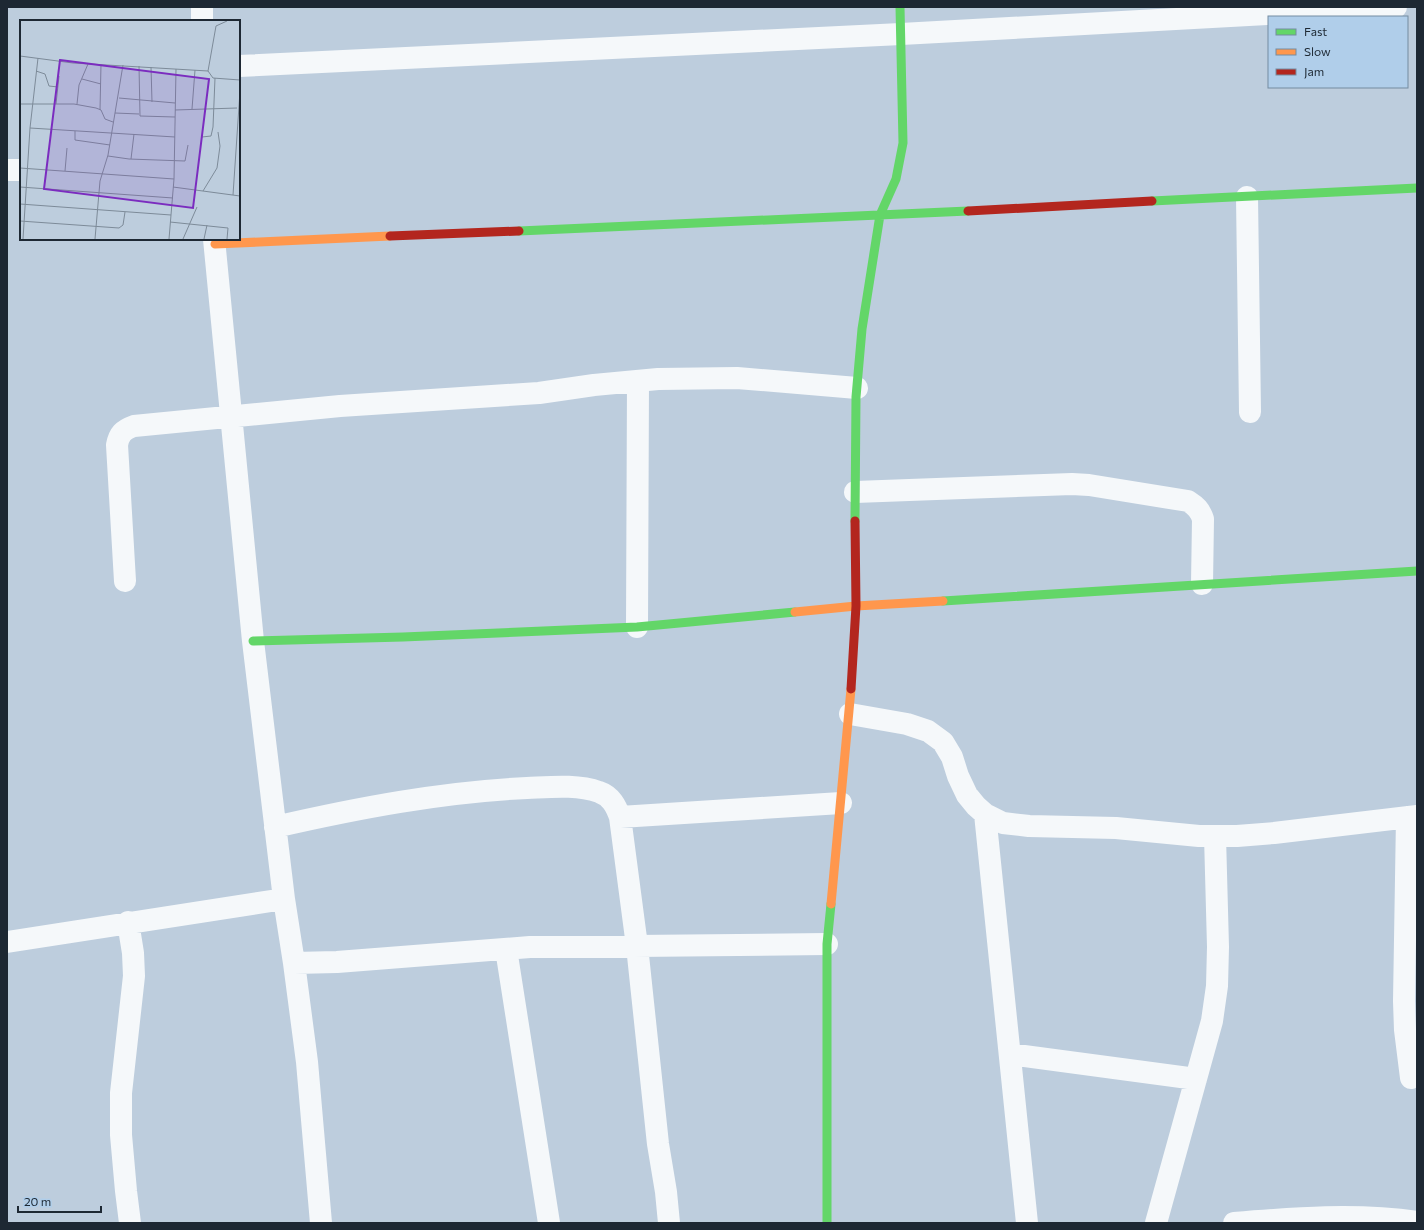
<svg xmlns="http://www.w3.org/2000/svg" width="1424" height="1230" viewBox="0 0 1424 1230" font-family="Commissioner,sans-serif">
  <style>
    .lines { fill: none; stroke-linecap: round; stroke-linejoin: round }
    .street { stroke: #f5f8fa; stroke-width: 22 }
    .fast { stroke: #63d668; stroke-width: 9 }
    .slow { stroke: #ff974d; stroke-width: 9 }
    .jam { stroke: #b3261e; stroke-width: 9 }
    .inset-road { fill: none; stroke: #7d8b99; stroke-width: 1 }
    .view { fill: #7b2cbf; fill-opacity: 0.15; stroke: #7b2cbf; stroke-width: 2 }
    .inset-edge { fill: none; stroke: #1d2833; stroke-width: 2 }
  </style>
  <rect width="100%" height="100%" fill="#bdcddd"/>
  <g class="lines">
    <!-- street -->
    <path class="street" d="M202 7V21
      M239 66 901 34 1396 7
      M7 170H21
      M1247 197 1250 412
      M214 239 253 641 284 899 294 963 307 1062 321 1223
      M855 492 1072 484 1089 485 1188 501C1196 506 1200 510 1203 519L1202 584
      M125 581 117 445C119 434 123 430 134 426L340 406 539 393 594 385 658 379 737 378 857 388
      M637 627C638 545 637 463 638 381
      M850 714 907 724 928 731 943 742 952 757 958 776 967 795 976 806 985 814 1003 823 1029 826 1116 828 1199 836H1237L1274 833 1417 816
      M985 814 1027 1223
      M620 817 841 803
      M1407 817 1404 1001 1405 1030 1411 1078
      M275 827C358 808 442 792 527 788 550 787 577 784 599 792 611 796 616 806 620 817L637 946 658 1144 666 1192 669 1223
      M128 922 133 953 134 976 121 1093V1135L126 1191 130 1223
      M7 942 284 899
      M506 949 549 1223
      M294 963 337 962 530 947 827 944
      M1010 1054 1196 1079
      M1156 1223 1212 1021 1217 986 1218 947 1215 836
      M1234 1223C1295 1218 1356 1213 1417 1222"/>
    <!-- fast -->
    <path class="fast" d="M1152 201 1417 188
      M519 231 968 211
      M855 521 856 397 862 329 880 215 896 179 903 143 900 7
      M943 601 1417 571
      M253 641 403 637 637 627 795 612
      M827 1223V944L831 904"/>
    <!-- slow -->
    <path class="slow" d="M215 244 390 236
      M795 612 856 606 943 601
      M831 904 851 689"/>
    <!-- jam -->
    <path class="jam" d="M968 211 1152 201
      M390 236 519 231
      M851 689 856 606 855 521"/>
  </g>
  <!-- overview -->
  <g transform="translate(20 20)">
    <rect width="220" height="220" fill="#bdcddd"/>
    <path class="inset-road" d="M0 36 53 43 188 51 196 6 207 1M119 46 120 96 155 97M131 47 132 82M16 51 25 54 29 66 38 67M188 51 193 58 220 60M62 59 81 64M99 78 155 83M0 84H54L76 88 81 90 85 99 93 102M36 84 39 56M57 84 59 65 68 44M172 89 175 50M80 90 81 44M155 90 217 88M95 93 119 94M10 108 155 117M55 111V120L90 125M182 117 191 116 193 107 195 58M88 136 109 139 165 141 168 125M111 139 114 114M0 148 154 159M45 151 47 128M0 167 153 178M153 167 220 176M183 171 197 148 200 126 198 112M213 175 220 71M0 184 151 195M0 201 99 208 103 205 105 192M150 202 208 208 207 219M3 219 10 108 18 38M75 219 80 161 88 135 103 45M149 219 154 159 156 49M163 219 177 187M184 219 187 205"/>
    <path class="view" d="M40 40 189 59 173 188 24 169Z"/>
    <rect width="220" height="220" class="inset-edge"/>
  </g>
  <!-- border -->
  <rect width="1424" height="1230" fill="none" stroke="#1d2833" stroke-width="16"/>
  <!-- legend -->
  <rect x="1268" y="16" width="140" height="72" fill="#b0ceea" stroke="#758ca1"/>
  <rect x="1276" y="29" width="20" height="6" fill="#63d668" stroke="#758ca1"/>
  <text x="1304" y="36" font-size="12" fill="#1d2833">Fast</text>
  <rect x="1276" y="49" width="20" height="6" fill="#ff974d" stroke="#758ca1"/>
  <text x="1304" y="56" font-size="12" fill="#1d2833">Slow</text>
  <rect x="1276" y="69" width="20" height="6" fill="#b3261e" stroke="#758ca1"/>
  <text x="1304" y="76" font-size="12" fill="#1d2833">Jam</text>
  <!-- scale -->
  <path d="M18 1206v6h83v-6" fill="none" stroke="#1d2833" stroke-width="2"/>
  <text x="24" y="1206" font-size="12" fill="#1d2833" stroke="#b0ceea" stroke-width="3" paint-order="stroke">20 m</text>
</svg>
